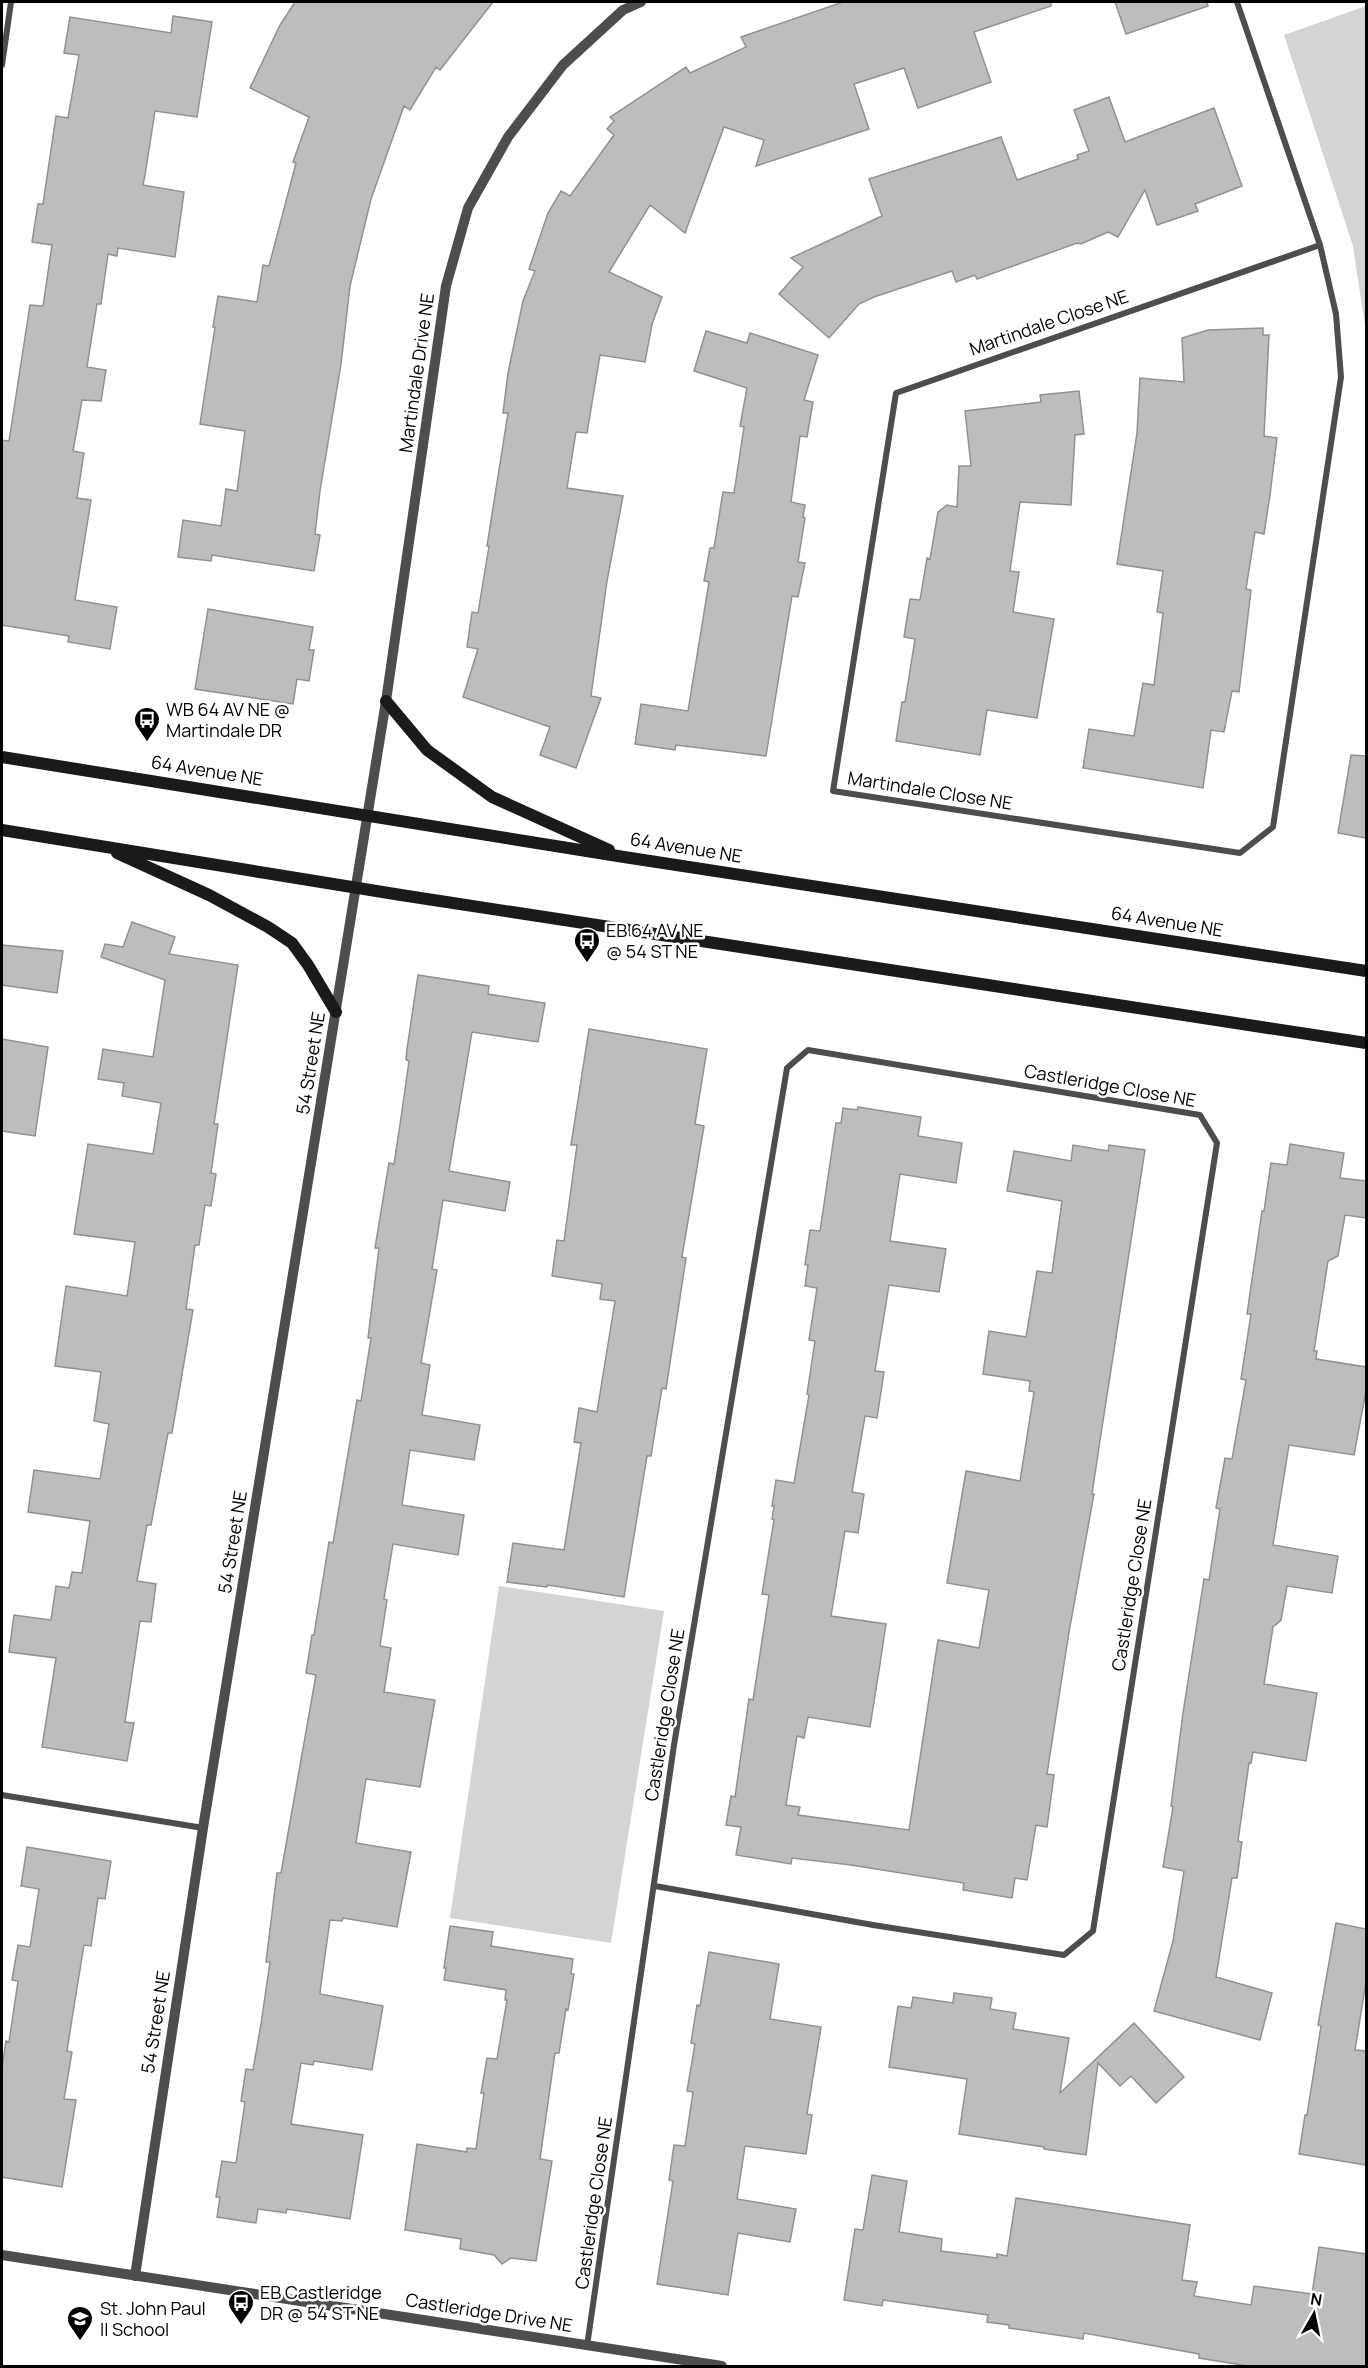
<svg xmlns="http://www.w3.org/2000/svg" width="1368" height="2368" viewBox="0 0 1368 2368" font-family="Manrope,sans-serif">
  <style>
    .green { fill: #d4d4d4 }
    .building { fill: #bdbdbd; stroke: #919191; stroke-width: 1.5 }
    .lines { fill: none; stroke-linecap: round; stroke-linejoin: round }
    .minor { stroke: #4d4d4d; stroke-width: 6 }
    .tertiary { stroke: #4d4d4d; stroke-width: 10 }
    .secondary { stroke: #1a1a1a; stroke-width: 12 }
    .labels { text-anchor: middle; stroke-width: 5; stroke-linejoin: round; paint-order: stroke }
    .street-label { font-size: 18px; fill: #000; stroke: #fff }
    .poi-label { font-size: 18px; fill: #000; stroke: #fff; text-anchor: start }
  </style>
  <rect width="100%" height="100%" fill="#fff"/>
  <!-- green -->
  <path class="green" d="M1366 6V333L1353 246 1284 35Z
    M499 1586 664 1611 611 1943 450 1918Z"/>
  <!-- building -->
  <path class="building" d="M295 2H493L440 70 436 67 410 110 404 106 371 199 350 286 341 364 320 491 315 534 320 535 314 571 212 555 211 561 178 557 183 520 221 526 226 489 237 491 245 431 200 424 215 327H213L218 296 257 302 263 265 269 266 296 163 293 162 309 117 250 88 280 25Z
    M843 2H1051V6L974 32 991 82 918 108 904 68 854 84 869 129 756 166 764 140 724 127 685 233 650 205 609 272 662 297 652 324 645 362 600 355 587 433 576 432 567 488 623 496 607 581 591 696 601 698 576 768 540 755 550 727 463 697 478 649 467 647 472 612 478 613 489 546H487L508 413H503L508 373 523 301 535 271 529 269 548 213 561 191 570 196 614 135 607 129 614 121 610 117 686 67 690 73 746 47 741 37Z
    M1115 2H1207L1208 6 1126 34Z
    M173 16 212 22 197 117 155 111 145 175 143 185 184 192 175 257 118 248 117 256 108 254 101 304H97L87 367 106 370 101 401 82 400 73 451 84 453 77 498 91 500 75 600 117 607 110 649 68 642 69 636 2 625V440L9 441 30 305 43 306 52 245 32 242 38 204H43L56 116 68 118 79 55 64 53 70 17 171 33Z
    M1109 97 1125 142 1214 108 1242 186 1195 204 1198 211 1157 225 1145 190 1118 237 1108 232 1081 244 1077 243 977 279 975 275 956 282 952 271 874 297 859 304 829 338 779 294 803 267 791 258 882 216 869 179 1001 137 1017 180 1078 159 1077 155 1089 151 1074 110Z
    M1263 328V335H1269L1264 436 1277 438 1270 495 1264 534 1255 532 1246 589 1251 590 1239 692 1232 691 1224 732 1211 730 1203 788 1083 768 1089 729 1134 736 1143 683 1154 685 1163 613 1157 612 1163 571 1117 564 1137 433 1140 378 1184 382 1182 338 1208 330Z
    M706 331 747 343 750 333 818 355 804 400 813 402 807 437 800 436 791 502 805 505 803 517 805 518 798 562 805 563 798 597 792 596 766 756 676 745 675 750 635 744 641 704 688 711 709 582 704 581 710 548H714L723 492 734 493 744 427 740 426 747 388 694 371Z
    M1079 391 1084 434 1075 435 1071 505 1020 502 1010 571 1019 572 1013 612 1054 619 1037 718 987 710 980 755 896 741 902 702H905L915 639 904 637 910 599 920 600 927 558 930 559 938 512 947 505 957 507 959 466H971L965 411 1041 402 1040 395Z
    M208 609 313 627 309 650H314L309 681 297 679 293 704 195 689Z
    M1351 755 1366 756V838L1338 833Z
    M132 922 175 937 169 954 238 965 214 1124H218L211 1173 216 1174 211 1206 205 1205 199 1245H195L186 1309 193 1310 172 1433H168L151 1525H147L137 1581 156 1584 151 1622 140 1621 125 1722 134 1723 127 1761 42 1747 56 1658 9 1652 14 1615 51 1620 56 1586 69 1588 72 1572 82 1573 90 1521 28 1512 34 1470 100 1479 109 1424 94 1421 101 1372 55 1366 66 1286 127 1296 135 1242 74 1234 88 1144 153 1154 161 1103 122 1096 124 1083 98 1079 103 1049 153 1057 165 980 101 957 105 944 123 947Z
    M2 945 63 951 57 993 2 985Z
    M418 975 489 986 488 994 545 1003 538 1042 472 1032 449 1171 510 1182 505 1211 443 1200 432 1269 437 1270 421 1363 430 1365 422 1415 480 1425 474 1460 410 1450 402 1505 464 1515 458 1555 393 1544 384 1599 387 1600 380 1646 391 1648 384 1692 435 1700 420 1787 366 1779 356 1843 411 1852 397 1927 343 1918 342 1921 330 1920 321 1984 320 1994 383 2006 372 2070 314 2061 313 2065 301 2063 291 2124 363 2135 350 2219 287 2209 286 2213 258 2209 256 2223 217 2217 220 2197H216L222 2161 236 2163 245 2102 241 2101 246 2069 253 2070 261 2024 270 1962H266L277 1873H281L316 1675 306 1673 312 1635H314L329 1542 333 1543 357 1400 361 1401 371 1338H368L379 1248H375L389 1163 394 1164 401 1118 409 1061 406 1060 407 1049Z
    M589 1029 707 1049 695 1124 704 1126 682 1257 686 1258 666 1389 662 1388 651 1456H647L624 1597 548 1585 547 1587 507 1582 513 1543 564 1550 581 1443 574 1442 579 1408 597 1412 615 1301 600 1299 602 1284 552 1276 557 1240 564 1241 577 1145H571Z
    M2 1039 48 1047 35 1136 2 1131Z
    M858 1107 921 1117 918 1136 962 1143 956 1183 900 1174 890 1241 946 1249 939 1292 889 1285 875 1371 884 1372 877 1418 865 1416 852 1492 864 1494 858 1533 845 1531 831 1616 886 1624 880 1664 870 1727 808 1717 804 1738 797 1736 786 1805 800 1807 798 1815 909 1830 938 1640 979 1648 989 1590 947 1583 966 1471 1020 1481 1034 1392 1029 1391 1030 1381 983 1374 989 1331 1026 1337 1037 1271 1052 1273 1062 1201 1007 1191 1014 1151 1071 1161 1073 1145 1108 1151 1109 1145 1145 1150 1099 1447 1092 1494H1094L1069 1632 1047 1774 1054 1775 1047 1827 1036 1825 1027 1880 1015 1878 1012 1898 963 1890 964 1883 851 1865 792 1858 791 1864 736 1855 741 1827 726 1825 731 1796 735 1797 749 1699 753 1700 769 1595 762 1594 774 1520 772 1519 774 1506H772L776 1480 794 1483 809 1395 807 1394 815 1341 809 1340 817 1288 805 1286 808 1265H805L810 1230 820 1231 836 1123H841L843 1108 857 1110Z
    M1290 1144 1344 1153 1340 1178 1366 1181V1218L1345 1215 1338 1256 1328 1261 1314 1351H1317L1316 1359 1366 1367V1391L1354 1455 1289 1445 1273 1545 1338 1556 1332 1593 1287 1586 1281 1620 1273 1627 1264 1684 1317 1693 1306 1761 1253 1752 1251 1763H1249L1238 1841 1242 1842 1237 1878H1232L1216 1977 1272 1993 1260 2040 1154 2011 1173 1941 1184 1871 1163 1867 1173 1807 1171 1806 1183 1713 1204 1579 1209 1580 1220 1509 1216 1508 1225 1458 1232 1459 1246 1380 1241 1379 1251 1314H1247L1262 1211H1264L1271 1163 1287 1165Z
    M27 1847 111 1861 105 1899 98 1898 91 1946 84 1945 74 2006 67 2051 72 2052 64 2099 76 2100 62 2187 2 2177V2068L6 2041 9 2042 18 1981 12 1980 18 1945 30 1947 39 1889 21 1886Z
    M1336 1923 1366 1929V1982L1355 2050 1366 2051V2165L1299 2154 1305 2115H1307L1321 2026 1318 2025Z
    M450 1926 493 1932 491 1946 573 1959 571 1974H574L568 2010 566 2009 559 2053H555L540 2159 552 2161 536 2261 511 2258 502 2264 494 2255 460 2249 461 2239 405 2230 417 2144 467 2152V2148L476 2149 484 2093H481L487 2058 497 2059 507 2000H505L506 1990 444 1980 446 1968H444Z
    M709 1952 779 1964 770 2019 821 2027 807 2114 812 2115 806 2154 745 2146 737 2199 796 2209 790 2242 738 2233 728 2295 657 2284 673 2181 669 2180 674 2145 685 2146 693 2092 687 2091 695 2044 691 2043 697 2005 700 2006Z
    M954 1993 992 1998 990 2009 1016 2013 1013 2029 1069 2038 1060 2093 1134 2023 1184 2077 1156 2103 1131 2076 1120 2086 1098 2063 1086 2155 1044 2149V2147L959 2134 967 2079 889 2067 898 2006 911 2008 913 1997 953 2003Z
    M872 2175 907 2181 899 2232 942 2239 941 2251 997 2258V2254L1007 2256 1016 2198 1190 2225 1182 2280 1197 2282 1194 2296 1251 2305 1254 2286 1312 2294 1319 2247 1366 2254V2367H1254L1199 2358V2354L1084 2333 1083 2339 1009 2328V2325L987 2322 988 2315 883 2300 882 2306 844 2300 855 2229 863 2230Z"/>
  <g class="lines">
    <!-- minor -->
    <path class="minor" d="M1237 2 1320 245 1336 314 1341 377 1273 827 1240 853 833 791 896 393 1320 245
      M2 65 11 2
      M2 1795 203 1828
      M587 2346 674 1745 787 1068 808 1050 1200 1115 1217 1143 1093 1931 1064 1955 873 1925 655 1886"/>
    <!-- tertiary -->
    <path class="tertiary" d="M2 2255 722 2366
      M135 2276 203 1828 386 701 446 286 468 208 508 137 563 65 623 10 641 2"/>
    <!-- secondary -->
    <path class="secondary" d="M386 701 427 750 492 797 609 850
      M2 757 624 857 1366 971
      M2 830 401 895 1366 1043
      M117 853 209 895 268 927 292 943 308 965 336 1012"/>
  </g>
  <!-- icons -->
  <defs>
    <symbol id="bus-pin" viewBox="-11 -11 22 30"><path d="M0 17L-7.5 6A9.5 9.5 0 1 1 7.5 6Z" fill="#000" stroke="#fff"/><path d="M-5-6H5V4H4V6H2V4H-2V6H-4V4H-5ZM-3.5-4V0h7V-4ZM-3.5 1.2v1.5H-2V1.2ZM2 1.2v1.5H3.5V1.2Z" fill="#fff"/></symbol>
    <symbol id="school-pin" viewBox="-11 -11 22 30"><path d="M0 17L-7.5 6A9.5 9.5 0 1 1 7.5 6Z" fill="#000" stroke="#fff"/><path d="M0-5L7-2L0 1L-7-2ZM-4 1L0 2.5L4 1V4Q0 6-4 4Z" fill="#fff"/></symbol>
  </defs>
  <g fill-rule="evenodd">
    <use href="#bus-pin" x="132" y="705" width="30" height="40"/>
    <use href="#bus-pin" x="572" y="926" width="30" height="40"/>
    <use href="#bus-pin" x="226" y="2288" width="30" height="40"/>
    <use href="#school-pin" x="65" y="2304" width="30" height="40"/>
  </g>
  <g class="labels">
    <!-- street labels -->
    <g class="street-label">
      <text transform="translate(1049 323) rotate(-19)" y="6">Martindale Close NE</text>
      <text transform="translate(417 373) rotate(-82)" y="6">Martindale Drive NE</text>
      <text transform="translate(207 771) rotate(9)" y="6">64 Avenue NE</text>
      <text transform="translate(930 791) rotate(9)" y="6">Martindale Close NE</text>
      <text transform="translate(686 848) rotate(9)" y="6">64 Avenue NE</text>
      <text transform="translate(1167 922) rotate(9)" y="6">64 Avenue NE</text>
      <text transform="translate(311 1063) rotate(-81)" y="6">54 Street NE</text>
      <text transform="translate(1110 1086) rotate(10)" y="6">Castleridge Close NE</text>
      <text transform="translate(233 1542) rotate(-81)" y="6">54 Street NE</text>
      <text transform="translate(1132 1585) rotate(-81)" y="6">Castleridge Close NE</text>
      <text transform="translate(665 1715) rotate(-81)" y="6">Castleridge Close NE</text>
      <text transform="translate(156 2022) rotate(-81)" y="6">54 Street NE</text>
      <text transform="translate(594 2203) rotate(-82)" y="6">Castleridge Close NE</text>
      <text transform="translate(489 2313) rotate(9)" y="6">Castleridge Drive NE</text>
    </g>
    <!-- poi labels -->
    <g class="poi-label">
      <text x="166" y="716">WB 64 AV NE @<tspan x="166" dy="21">Martindale DR</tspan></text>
      <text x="606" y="937">EB 64 AV NE<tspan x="606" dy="21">@ 54 ST NE</tspan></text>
      <text x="260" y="2299">EB Castleridge<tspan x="260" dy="21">DR @ 54 ST NE</tspan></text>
      <text x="100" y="2315">St. John Paul<tspan x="100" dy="21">II School</tspan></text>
    </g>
  </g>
  <!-- border -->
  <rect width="1368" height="2368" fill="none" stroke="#000000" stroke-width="6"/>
  <!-- north arrow -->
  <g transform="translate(1314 2314) rotate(9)" stroke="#ffffff" stroke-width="4.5" paint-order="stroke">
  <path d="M0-4.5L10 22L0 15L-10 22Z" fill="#000000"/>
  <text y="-9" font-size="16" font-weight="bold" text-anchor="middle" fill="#000000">N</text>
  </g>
</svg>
